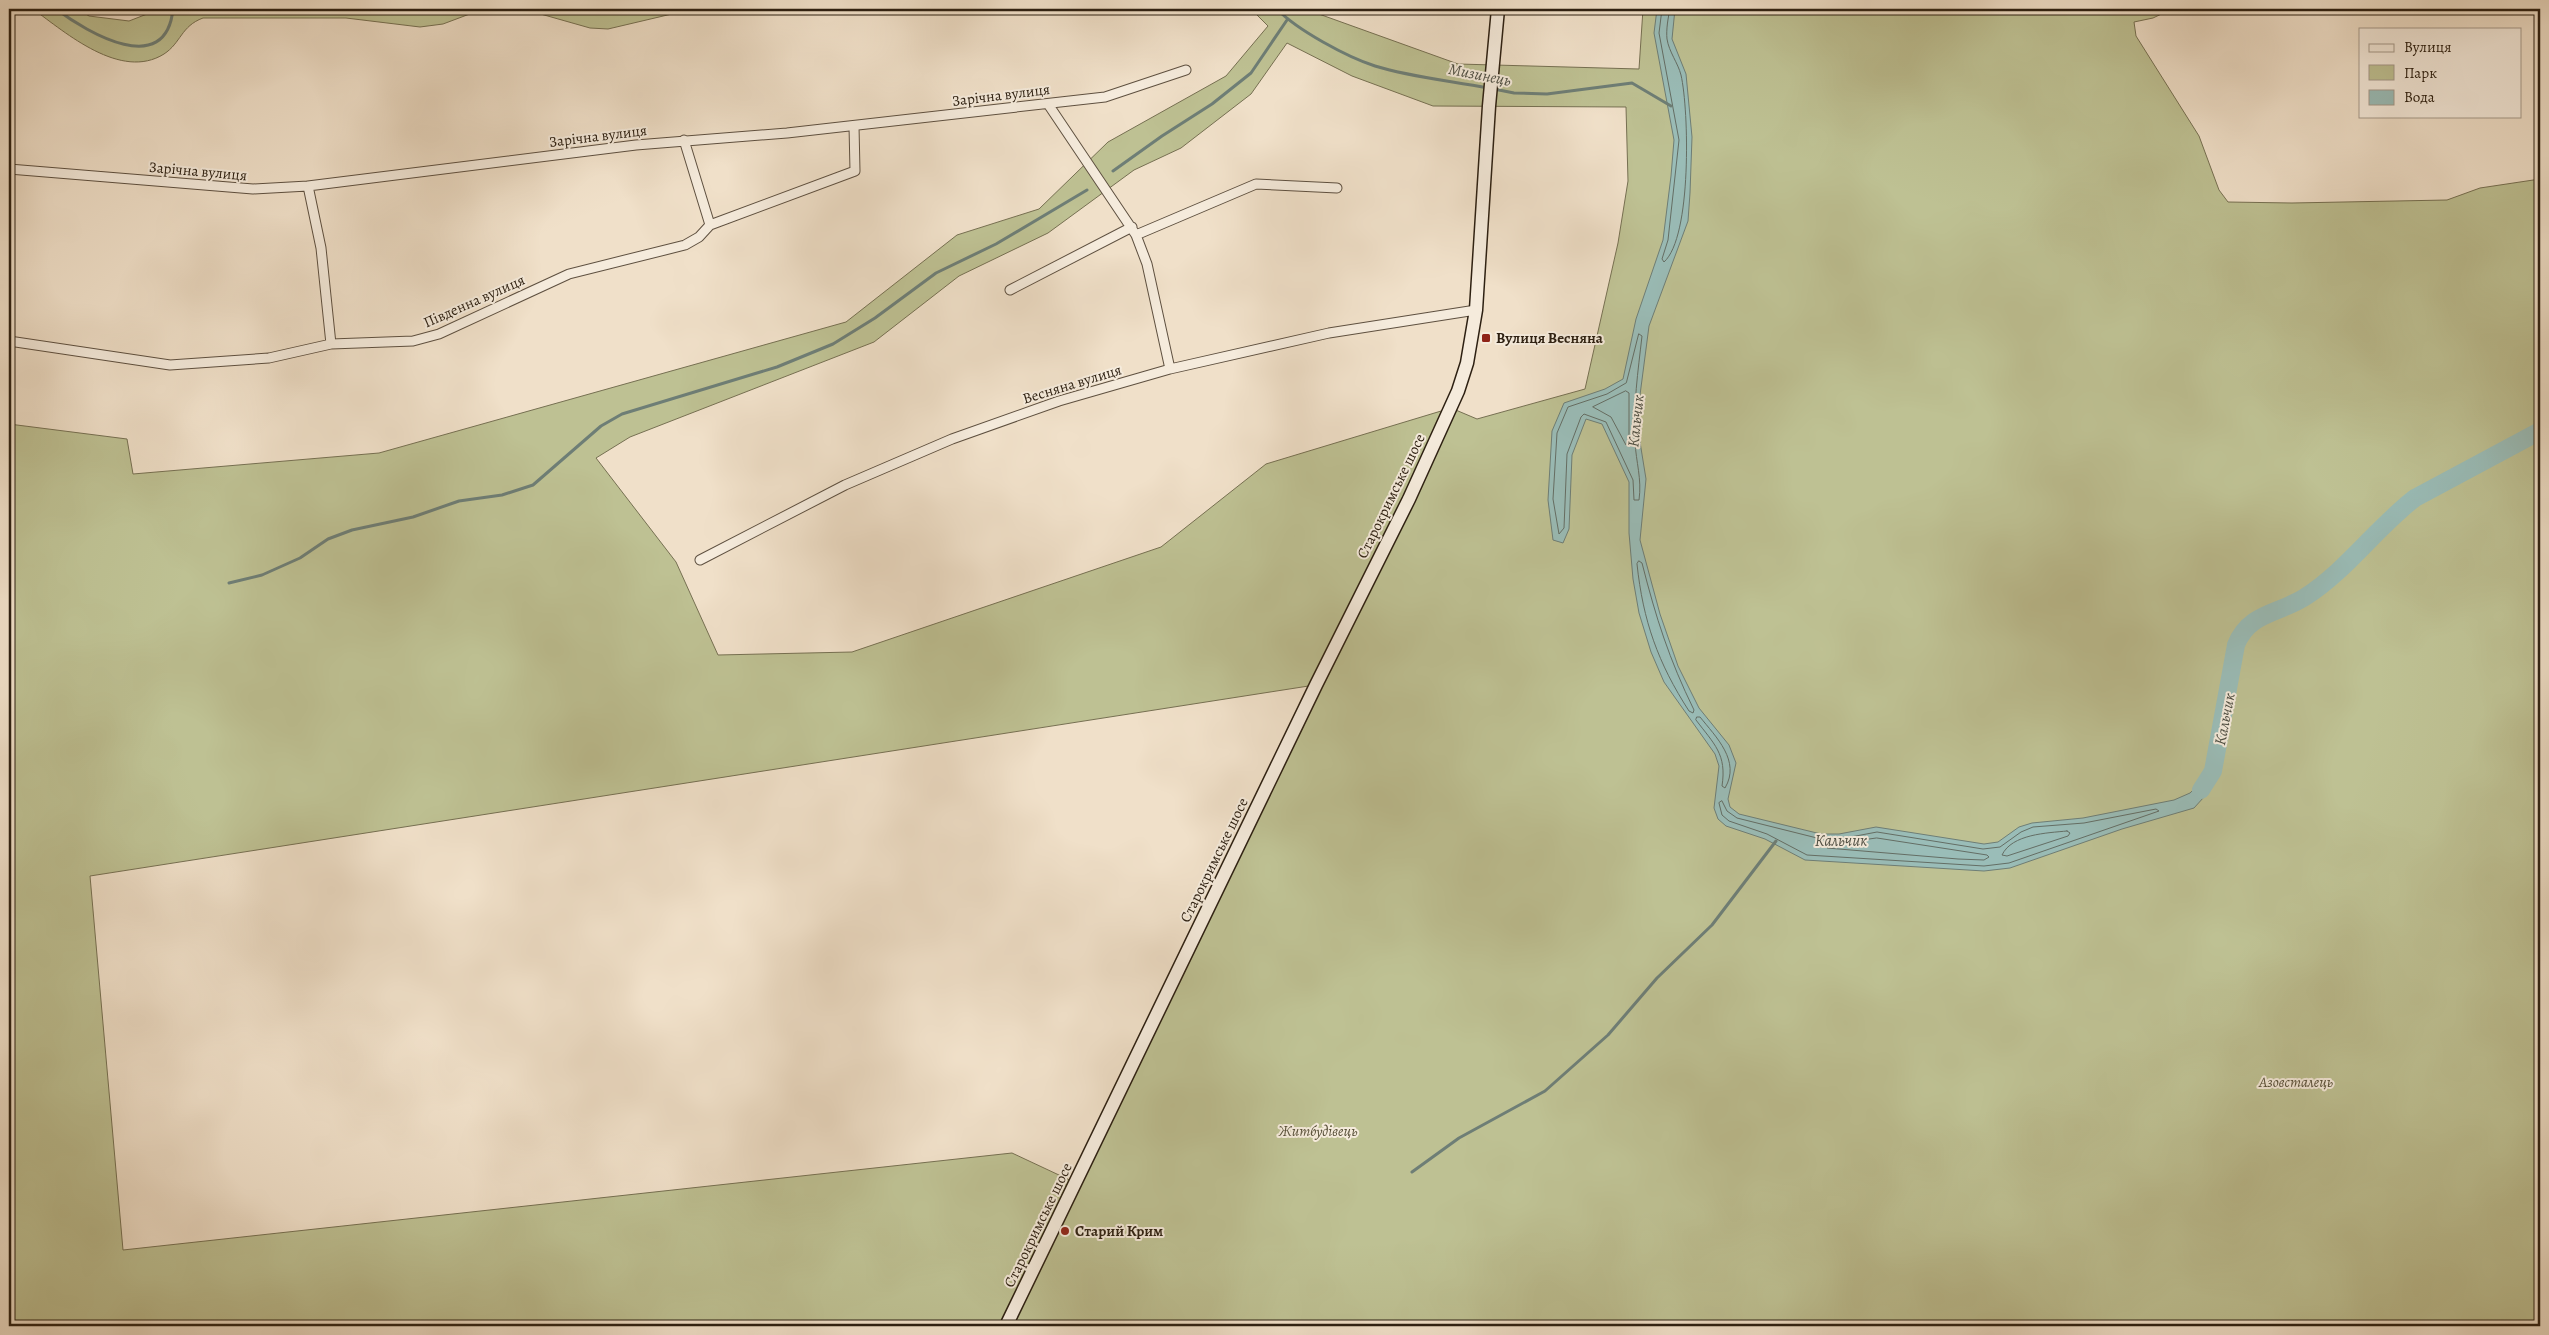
<svg xmlns="http://www.w3.org/2000/svg" width="2549" height="1335" viewBox="0 0 2549 1335" font-family="Alegreya,serif">
  <style>
    .green { fill: #bec193; stroke: #767052; fill-rule: evenodd }
    .water { fill: #9abdb8; stroke: #6e7e76 }
    .lines { fill: none; stroke-linecap: round; stroke-linejoin: round }
    .shore { stroke: #646e65; stroke-width: 1 }
    .stream { stroke: #6e7e76; stroke-width: 3 }
    .river { stroke: #9abdb8; stroke-width: 18 }
    .street-casing { stroke: #5e5040; stroke-width: 11 }
    .secondary-casing { stroke: #2d2012; stroke-width: 15 }
    .street { stroke: #f5ebdc; stroke-width: 9 }
    .secondary { stroke: #f5ebdc; stroke-width: 12 }
    .poi-dot { fill: #8f2418; stroke: #f5ebdc; stroke-width: 2 }
    .labels { text-anchor: middle; stroke-width: 4; stroke-linejoin: round; paint-order: stroke }
    .street-label { font-size: 15px; fill: #2d2012; stroke: #f5ebdc }
    .poi-label { font-size: 15px; font-weight: bold; fill: #2d2012; stroke: #f5ebdc; text-anchor: start }
    .park-label { font-size: 15px; font-style: italic; fill: #585039; stroke: #f5ebdc }
    .water-label { font-size: 16px; font-style: italic; fill: #4e4f44; stroke: #f5ebdc }
  </style>
  <rect width="100%" height="100%" fill="#f0e0c9"/>
  <filter id="stains"><feTurbulence type="fractalNoise" baseFrequency=".004" numOctaves="4"/><feColorMatrix values="0 0 0 0 .2 0 0 0 0 .09 0 0 0 0 .02 0 0 0 .5 -.17"/></filter>
  <radialGradient id="worn" r=".72"><stop offset=".6" stop-color="#630" stop-opacity="0"/><stop offset="1" stop-color="#630" stop-opacity=".3"/></radialGradient>
  <!-- green -->
  <path class="green" d="M33 9H78L89 16 129 21 160 9H483L443 24 420 27 346 18H203C181 26 181 43 164 54 121 81 66 33 33 9Z
    M523 9H693L608 29 590 28Z
    M1251 9H1305L1458 64 1639 69 1643 9H2172L2153 18 2134 22 2136 36 2199 136 2219 190 2228 202 2292 203 2447 200 2480 188 2540 179V1326H9V424L127 439 133 474 379 453 846 322 957 235 1039 209 1108 142 1226 76 1268 26ZM1287 43 1352 76 1433 106 1626 107 1628 181 1618 243 1585 389 1477 419 1451 408 1266 464 1161 547 852 652 718 655 676 562 596 458 630 437 874 342 959 276 1048 233 1134 170 1181 148 1251 94ZM1315 685 1076 1183 1012 1153 123 1250 90 876Z"/>
  <!-- water -->
  <path class="water" d="M1657 9H1675L1672 39 1686 74 1692 137 1690 193 1688 221 1649 326 1640 395V442L1646 479 1640 540 1660 614 1678 666 1699 708 1729 745 1736 763 1728 799 1730 807 1739 814 1821 834H1839L1876 827 1984 844 1998 842 2019 827 2032 823 2083 818 2174 800 2190 793 2213 771 2204 797 2194 808 2122 829 2010 868 1984 871 1805 860 1765 839 1726 826 1718 819 1714 808 1719 766 1715 754 1664 682 1651 652 1639 613 1633 579 1629 533V482L1602 424 1586 419 1572 455 1569 529 1563 543 1553 540 1548 500 1552 431 1564 403 1605 389 1623 379 1636 319 1663 240 1671 176 1674 140 1654 33Z"/>
  <g class="lines">
    <!-- shore -->
    <path class="shore" d="M1662 9 1659 33 1679 140 1668 240 1662 259 1664 262C1692 237 1689 110 1681 75 1678 63 1669 52 1667 39 1666 30 1668 18 1670 9
      M1639 334 1642 336C1638 371 1633 406 1635 442 1636 462 1642 479 1639 500H1634L1633 480 1606 422 1584 414 1581 417 1567 454 1564 528 1559 534 1553 499 1557 433 1568 407 1607 394 1626 383Z
      M1626 391 1629 393V443L1626 445 1611 417 1593 407Z
      M1639 561 1642 563C1656 618 1669 659 1694 710L1693 713 1689 711C1658 663 1643 621 1637 564Z
      M1697 717H1700C1716 737 1741 761 1725 788L1722 786C1727 754 1714 744 1696 720Z
      M1722 801 1727 811 1737 818 1821 839H1840L1877 832 1983 849 2000 847 2021 832 2033 827 2084 823 2156 809 2159 811 2009 863 1984 866 1807 855 1767 834 1729 821 1722 815 1719 803Z
      M2067 831 2070 833 2068 836 2007 856 2002 855C2012 834 2047 833 2067 831Z
      M1877 838 1987 855 1989 857 1984 860 1958 859 1827 848 1829 845Z"/>
    <!-- stream -->
    <path class="stream" d="M56 9C88 33 166 79 173 9
      M233 9H239
      M402 9 425 12 441 9
      M1277 9C1297 30 1347 57 1375 66 1410 77 1452 81 1488 88
      M1494 89 1514 93 1547 94 1632 83 1671 106
      M1113 171 1162 136 1212 104 1251 73 1287 20
      M229 583 262 575 300 558 328 539 352 530 413 517 459 501 502 495 533 485 601 426 622 414 777 367 833 344 875 318 936 273 996 244 1087 190
      M1412 1172 1459 1138 1545 1091 1608 1035 1657 978 1712 925 1776 841"/>
    <!-- river -->
    <path class="river" d="M2201 790 2213 771 2236 645C2249 612 2279 614 2305 597 2346 571 2376 528 2415 498L2540 431"/>
    <defs>
      <path id="street" d="M1048 104 1136 235 1147 264 1170 369
        M684 140 710 225
        M9 169 253 189 308 186 636 145 787 133 1105 97 1186 70
        M308 186 321 248 331 344
        M1136 235 1256 184 1337 188
        M1010 290 1132 227
        M9 341 170 365 269 358 331 344 413 341 439 334 569 274 685 245 699 237 710 225 855 171 854 126
        M700 560 845 485 952 439 1059 401 1170 369 1329 333 1476 310"/>
      <path id="secondary" d="M1006 1326 1316 685 1409 499 1458 391 1467 363 1476 310 1489 106 1498 9"/>
    </defs>
    <!-- street casing -->
    <use href="#street" class="street-casing"/>
    <!-- secondary casing -->
    <use href="#secondary" class="secondary-casing"/>
    <!-- street -->
    <use href="#street" class="street"/>
    <!-- secondary -->
    <use href="#secondary" class="secondary"/>
  </g>
  <!-- markers -->
  <g class="poi-dot">
    <rect x="1481" y="333" width="10" height="10" rx="2.5"/>
    <circle cx="1065" cy="1231" r="5"/>
  </g>
  <g class="labels">
    <!-- street labels -->
    <g class="street-label">
      <text transform="translate(1001 95) rotate(-7)" y="5">Зарічна вулиця</text>
      <text transform="translate(598 136) rotate(-7)" y="5">Зарічна вулиця</text>
      <text transform="translate(198 171) rotate(5)" y="5">Зарічна вулиця</text>
      <text transform="translate(474 301) rotate(-24)" y="5">Південна вулиця</text>
      <text transform="translate(1072 384) rotate(-17)" y="5">Весняна вулиця</text>
      <text transform="translate(1391 496) rotate(-64)" y="5">Старокримське шосе</text>
      <text transform="translate(1214 860) rotate(-64)" y="5">Старокримське шосе</text>
      <text transform="translate(1038 1225) rotate(-64)" y="5">Старокримське шосе</text>
    </g>
    <!-- poi labels -->
    <g class="poi-label">
      <text x="1496" y="343">Вулиця Весняна</text>
      <text x="1075" y="1236">Старий Крим</text>
    </g>
    <!-- park labels -->
    <g class="park-label">
      <text x="2296" y="1087">Азовсталець</text>
      <text x="1318" y="1136">Житбудівець</text>
    </g>
    <!-- water labels -->
    <g class="water-label">
      <text transform="translate(1480 74) rotate(11)" y="6">Мизинець</text>
      <text transform="translate(1635 421) rotate(-84)" y="6">Кальчик</text>
      <text transform="translate(2224 719) rotate(-79)" y="6">Кальчик</text>
      <text x="1841" y="846">Кальчик</text>
    </g>
  </g>
  <!-- margin -->
  <rect width="2549" height="1335" fill="none" stroke="#f0e0c9" stroke-width="30"/>
  <rect x="10" y="10" width="2529" height="1315" fill="none" stroke="#2d2012" stroke-width="2.5"/>
  <rect x="15" y="15" width="2519" height="1305" fill="none" stroke="#2d2012"/>
  <!-- legend -->
  <rect x="2359" y="28" width="162" height="90" fill="#f5ebdc" stroke="#a59a8b"/>
  <rect x="2369" y="44" width="25" height="8" fill="#f5ebdc" stroke="#a59a8b"/>
  <text x="2404" y="52" font-size="15" fill="#2d2012">Вулиця</text>
  <rect x="2369" y="65" width="25" height="15" fill="#bec193" stroke="#a59a8b"/>
  <text x="2404" y="78" font-size="15" fill="#2d2012">Парк</text>
  <rect x="2369" y="90" width="25" height="15" fill="#9abdb8" stroke="#a59a8b"/>
  <text x="2404" y="102" font-size="15" fill="#2d2012">Вода</text>
  <rect width="100%" height="100%" filter="url(#stains)"/>
  <rect width="100%" height="100%" fill="url(#worn)"/>
</svg>
